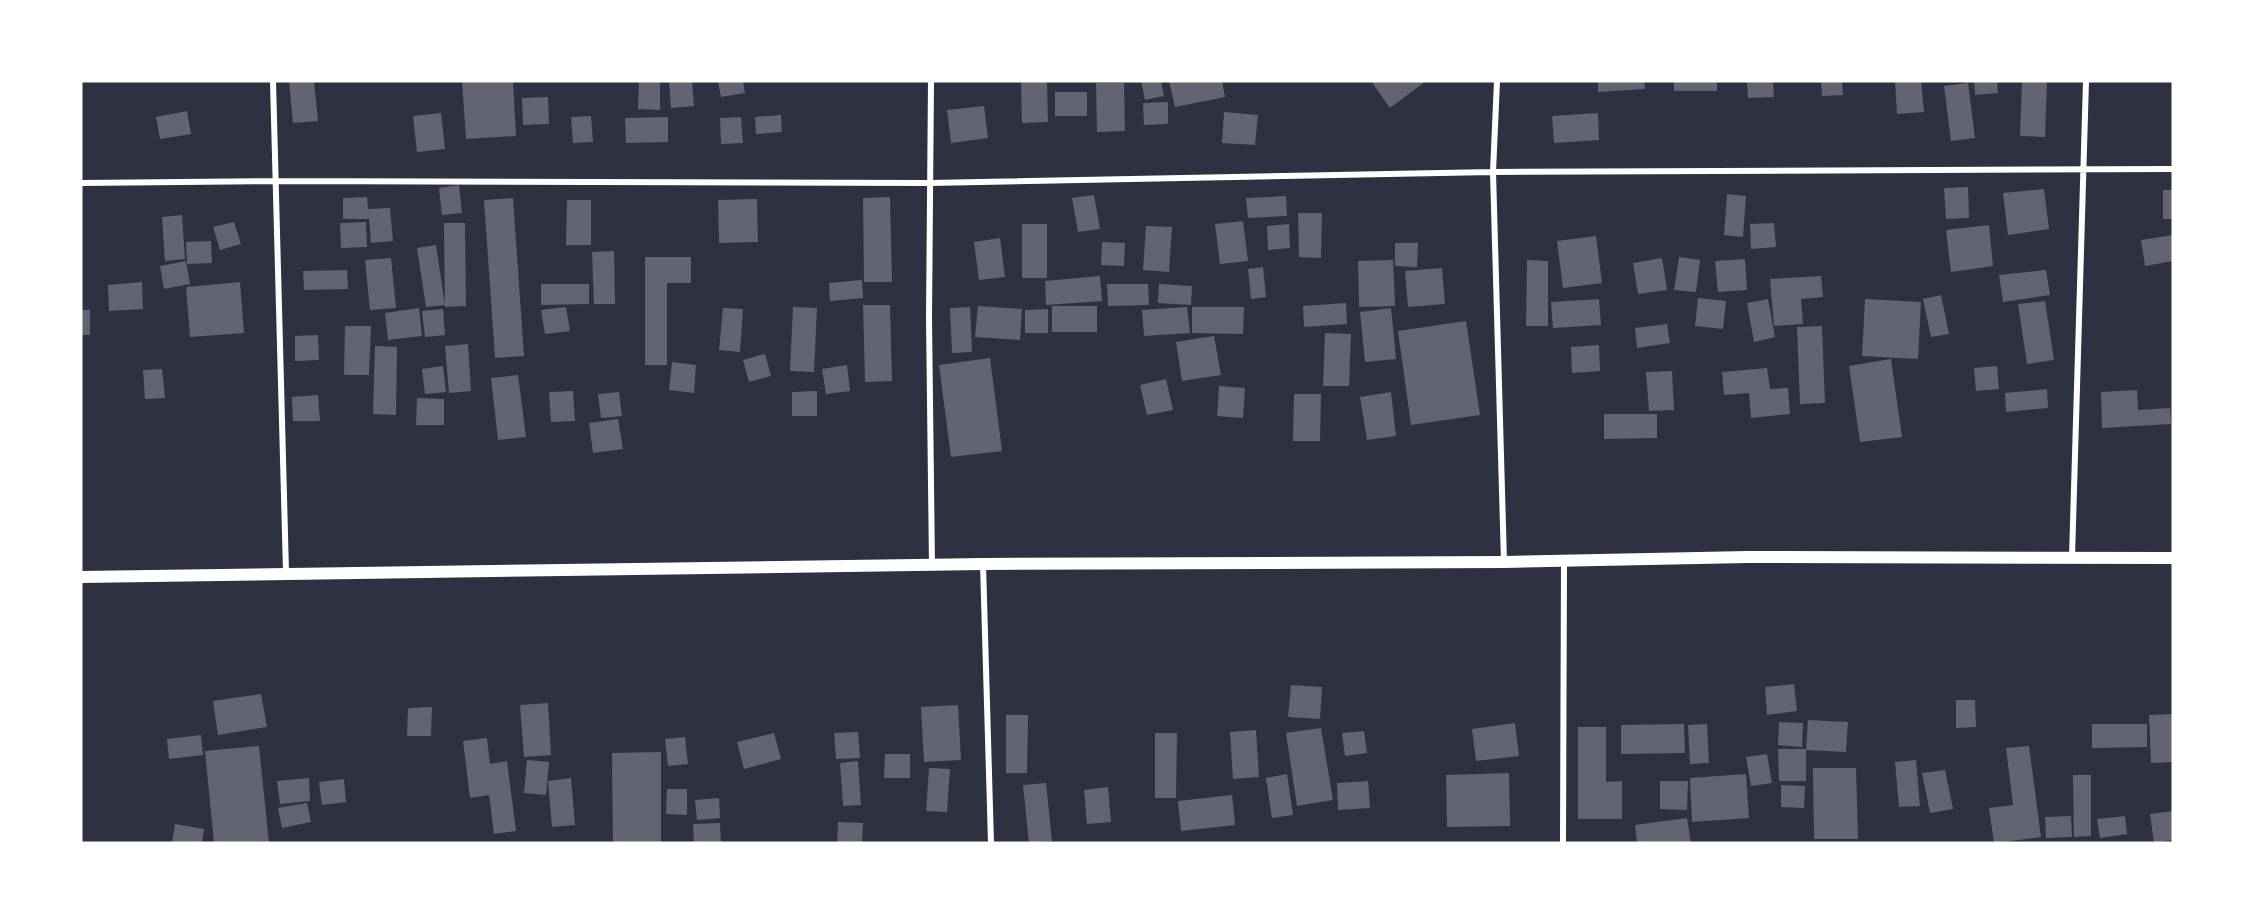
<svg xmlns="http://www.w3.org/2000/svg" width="2254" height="924" viewBox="0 0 2254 924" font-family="Karla,sans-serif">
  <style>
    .building { fill: #626471 }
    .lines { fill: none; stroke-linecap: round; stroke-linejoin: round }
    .minor { stroke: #fff; stroke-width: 6 }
    .secondary { stroke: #fff; stroke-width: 12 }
  </style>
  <rect width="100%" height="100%" fill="#2d3142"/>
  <!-- building -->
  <path class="building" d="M289 81H314L318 121 293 123Z
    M462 81H513L516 136 466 139Z
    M639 81H660V110L638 109Z
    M669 81H692L694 106 671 108Z
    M718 81H743L745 93 721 97Z
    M1141 81H1161L1164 96 1145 100Z
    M1169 81H1222L1225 97 1175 107Z
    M1371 81H1426L1390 108Z
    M1598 81H1644L1645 89 1598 92Z
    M1674 81H1717V91H1674Z
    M1747 81H1773L1774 97 1748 98Z
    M1821 81H1842L1843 95 1822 96Z
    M1895 81H1921L1924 112 1897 114Z
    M1974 81H1997L1998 93 1975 95Z
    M2022 81H2047L2045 137 2020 136Z
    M1021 82H1047L1048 122 1022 123Z
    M1096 83H1124L1125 131 1097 132Z
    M1968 83 1975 138 1951 141 1944 86Z
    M1055 92H1087V116H1055Z
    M548 97 549 124 523 125 522 98Z
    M1168 102V124L1144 125 1143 103Z
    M984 106 988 138 951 143 947 110Z
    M187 111 191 134 160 139 156 117Z
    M1224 112 1258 115 1255 145 1222 143Z
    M441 113 445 149 417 152 413 116Z
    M1598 113 1599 140 1554 143 1552 116Z
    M781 115 782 132 756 134 755 117Z
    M591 116 593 142 573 143 571 117Z
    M668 117V142L626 143 625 118Z
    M741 117 743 143 721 144 720 118Z
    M459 185 462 213 442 215 439 188Z
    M1968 187 1969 218 1946 219 1944 188Z
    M2044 189 2049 229 2008 235 2003 193Z
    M2163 190H2173V219H2163Z
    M1727 194 1746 196 1743 237 1724 235Z
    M1094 195 1100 229 1078 232 1072 198Z
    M1286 196 1287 216 1248 218 1246 198Z
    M367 197 368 209 390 208 393 241 371 243 369 219H343V198Z
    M890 197 892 282H864L863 198Z
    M513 198 524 356 495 358 484 200Z
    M757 199 758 242 719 243 718 200Z
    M567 200H591V245H566Z
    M1298 213H1322L1321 258 1299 257Z
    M182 215 185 259 165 261 162 217Z
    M1243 221 1248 261 1220 264 1215 224Z
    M234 222 241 244 220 250 213 227Z
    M366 222 367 247 341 248 340 223Z
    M444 223H465L466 306 445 307Z
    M1774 223 1776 247 1751 249 1750 224Z
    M1022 224H1047V278H1022Z
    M1289 224 1290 248 1268 250 1267 226Z
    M1989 225 1993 266 1951 272 1946 230Z
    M1146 226 1172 227 1169 272 1143 270Z
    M2173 235V261L2145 266 2141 240Z
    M1596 236 1602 283 1563 288 1557 241Z
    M1000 238 1005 277 979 280 974 242Z
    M211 241 212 263 187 264 186 242Z
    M1102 242 1125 243 1124 266 1101 265Z
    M1395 243H1418L1417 267 1395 266Z
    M436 245 445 305 426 307 417 248Z
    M614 251 615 304H594L592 252Z
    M645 257H691V283H667V365H645Z
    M1679 257 1700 260 1696 292 1674 290Z
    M391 258 396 308 370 310 365 260Z
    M1662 258 1667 290 1638 294 1633 263Z
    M1745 259 1747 290 1718 292 1715 261Z
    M1393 260 1395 306 1359 307 1358 261Z
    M1527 260 1548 261V326H1526Z
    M186 261 190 284 164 289 160 266Z
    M1263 267 1266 297 1251 299 1248 269Z
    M1442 268 1445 304 1408 307 1405 271Z
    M347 270 348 289 304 290 303 271Z
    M2046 270 2050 295 2003 302 1999 275Z
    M1100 276 1102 301 1046 305 1045 281Z
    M1821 276 1823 297 1801 299 1803 324 1774 326 1770 279Z
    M862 280 863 298 830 301 829 283Z
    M142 282 143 309 109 311 108 285Z
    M240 282 244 333 190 337 186 287Z
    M541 284H589V304L541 305Z
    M1107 284H1148L1149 305 1108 306Z
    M1159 284 1192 286 1191 305 1158 303Z
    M1941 295 1949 334 1931 337 1923 299Z
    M1698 298 1726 301 1723 329 1695 326Z
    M1599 299 1601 325 1553 328 1551 302Z
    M1768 299 1775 337 1754 342 1747 303Z
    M1865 299 1921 302 1918 359 1862 356Z
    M2045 301 2054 360 2027 364 2018 304Z
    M1346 303 1347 324 1304 327 1303 306Z
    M863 305H890L892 381 865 382Z
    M978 306 1022 309 1020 340 975 337Z
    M1052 306H1097V332H1052Z
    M566 307 570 331 545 334 541 310Z
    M793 307 817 308 814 372 790 371Z
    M970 307 972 352 952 353 950 308Z
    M1187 307 1190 333 1144 336 1142 310Z
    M1192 307H1244L1243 334 1192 333Z
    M419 308 422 336 388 340 385 313Z
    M723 308 743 309 740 352 719 350Z
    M1391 308 1396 359 1365 362 1360 312Z
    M443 309 445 335 425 337 422 311Z
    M1048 309V333H1025V310Z
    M81 310H90V335H81Z
    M1466 321 1480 415 1411 425 1398 331Z
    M1667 324 1670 343 1637 348 1635 328Z
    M345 326H371L369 375H344Z
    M1822 326 1825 403 1800 404 1797 327Z
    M1325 333 1351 334 1349 386H1323Z
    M318 335 319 360 295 361V336Z
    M1214 336 1221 375 1182 381 1176 342Z
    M468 344 471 391 449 393 445 346Z
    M1599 345 1600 371 1572 373 1571 347Z
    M375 346 397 347 396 415 373 414Z
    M765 354 771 376 749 382 743 360Z
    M990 358 1002 451 951 457 939 365Z
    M1891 359 1902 437 1860 442 1849 366Z
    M672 362 696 365 694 393 669 390Z
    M847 365 850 391 826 394 822 369Z
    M443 366 446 392 425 394 422 369Z
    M1997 366 1999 389 1976 391 1974 368Z
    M1767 368 1770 389 1788 388 1790 414 1751 418 1749 393 1724 395 1722 372Z
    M162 369 165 398 145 399 143 370Z
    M1672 371 1674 410 1649 411 1646 372Z
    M518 375 526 437 498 440 491 378Z
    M1166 379 1173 410 1147 415 1140 385Z
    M1219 386 1245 388 1243 418 1217 416Z
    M2047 389 2048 408 2006 412 2005 393Z
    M2137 390 2138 410 2170 408 2171 424 2102 428 2101 392Z
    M573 391 575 421 551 422 549 392Z
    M817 391V416H792V392Z
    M619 392 622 416 601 418 598 394Z
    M1391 392 1396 436 1367 440 1360 397Z
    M1294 394H1321L1320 441H1293Z
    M318 395 320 421H293L292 397Z
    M417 398 444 399V425H416Z
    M1604 414H1657V438L1604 439Z
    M618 419 623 449 593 453 589 423Z
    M1794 684 1797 711 1767 715 1765 687Z
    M1291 685 1322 687 1320 719 1288 717Z
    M261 694 267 727 218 735 213 701Z
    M1956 700H1975L1976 727 1956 728Z
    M548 703 551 755 524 757 520 705Z
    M958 705 961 760 924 762 921 707Z
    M432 707 431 736H407L408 708Z
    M2173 714V762L2151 763 2149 715Z
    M1006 715H1028L1027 773H1006Z
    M1808 720 1848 722 1846 752 1806 750Z
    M1779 722 1803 723 1802 747 1778 745Z
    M1515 723 1519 756 1476 761 1472 729Z
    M1684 724 1685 753 1621 754V725Z
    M1707 724 1709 763 1690 764 1688 725Z
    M2092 724H2147V747L2092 748Z
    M1578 727H1606V782L1622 781V819H1578Z
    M1321 728 1333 800 1297 806 1286 733Z
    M1256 730 1259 777 1233 779 1230 732Z
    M1364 731 1367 753 1345 756 1342 733Z
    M858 732 860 758 836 759 834 733Z
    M774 733 781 759 744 769 737 742Z
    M1155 733H1177L1176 798H1155Z
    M201 735 203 755 169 759 167 739Z
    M685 737 688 764 668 766 665 739Z
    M487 738 490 764 507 761 516 831 494 834 489 795 470 798 463 741Z
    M259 746 269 843H214L205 751Z
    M2029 746 2041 837 1994 843 1989 808 2013 805 2006 748Z
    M1778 749H1806V781H1779Z
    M661 752V843H613L612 753Z
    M885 754H910V778H884Z
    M1767 754 1772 783 1751 786 1746 757Z
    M527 760 549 762 546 795 524 793Z
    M1916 760 1920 806 1899 807 1895 762Z
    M858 761 861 805 843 806 840 763Z
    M929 768 950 769 947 812 926 811Z
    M1813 768H1856L1858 839H1814Z
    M1945 770 1953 809 1930 813 1922 773Z
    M1509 773 1510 826 1447 827 1446 775Z
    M1287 774 1293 815 1272 818 1266 778Z
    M1746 774 1749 818 1692 822 1690 778Z
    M2073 775H2091V836L2074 837Z
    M309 778 310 801 280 804 277 781Z
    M571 778 575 825 552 827 548 781Z
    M344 779 346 802 322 805 319 782Z
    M1368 781 1370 808 1338 810 1337 783Z
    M1660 781H1688L1687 810 1660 809Z
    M1046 783 1052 841 1029 843 1023 785Z
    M1781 785 1805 786 1804 808 1781 807Z
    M1108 787 1111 822 1087 824 1084 790Z
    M667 789H687V815L666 814Z
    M1232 795 1235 825 1181 831 1178 801Z
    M719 798 720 818 697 820 695 800Z
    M307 803 311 822 282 828 278 808Z
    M2173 811V840L2154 843 2150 814Z
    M2071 816 2072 837 2046 838 2045 817Z
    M2125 816 2127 834 2100 838 2097 819Z
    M1687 818 1691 843H1637L1635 825Z
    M838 822 863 823 862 843H837Z
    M720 823 721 843H694L693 824Z
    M175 824 204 829 202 843H172Z"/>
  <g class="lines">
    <!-- minor -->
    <path class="minor" d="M273 81 286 572
      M931 81 929 318 932 566
      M1497 81 1493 172 1504 562
      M81 183 275 181 930 183 1493 172 2173 169
      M2072 557 2086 81
      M983 564 991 843
      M1563 843 1564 561"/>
    <!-- secondary -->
    <path class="secondary" d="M81 577 983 564 1504 562 1748 557 2173 558"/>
  </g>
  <!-- border -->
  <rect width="2254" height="924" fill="none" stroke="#ffffff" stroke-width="165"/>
</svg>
